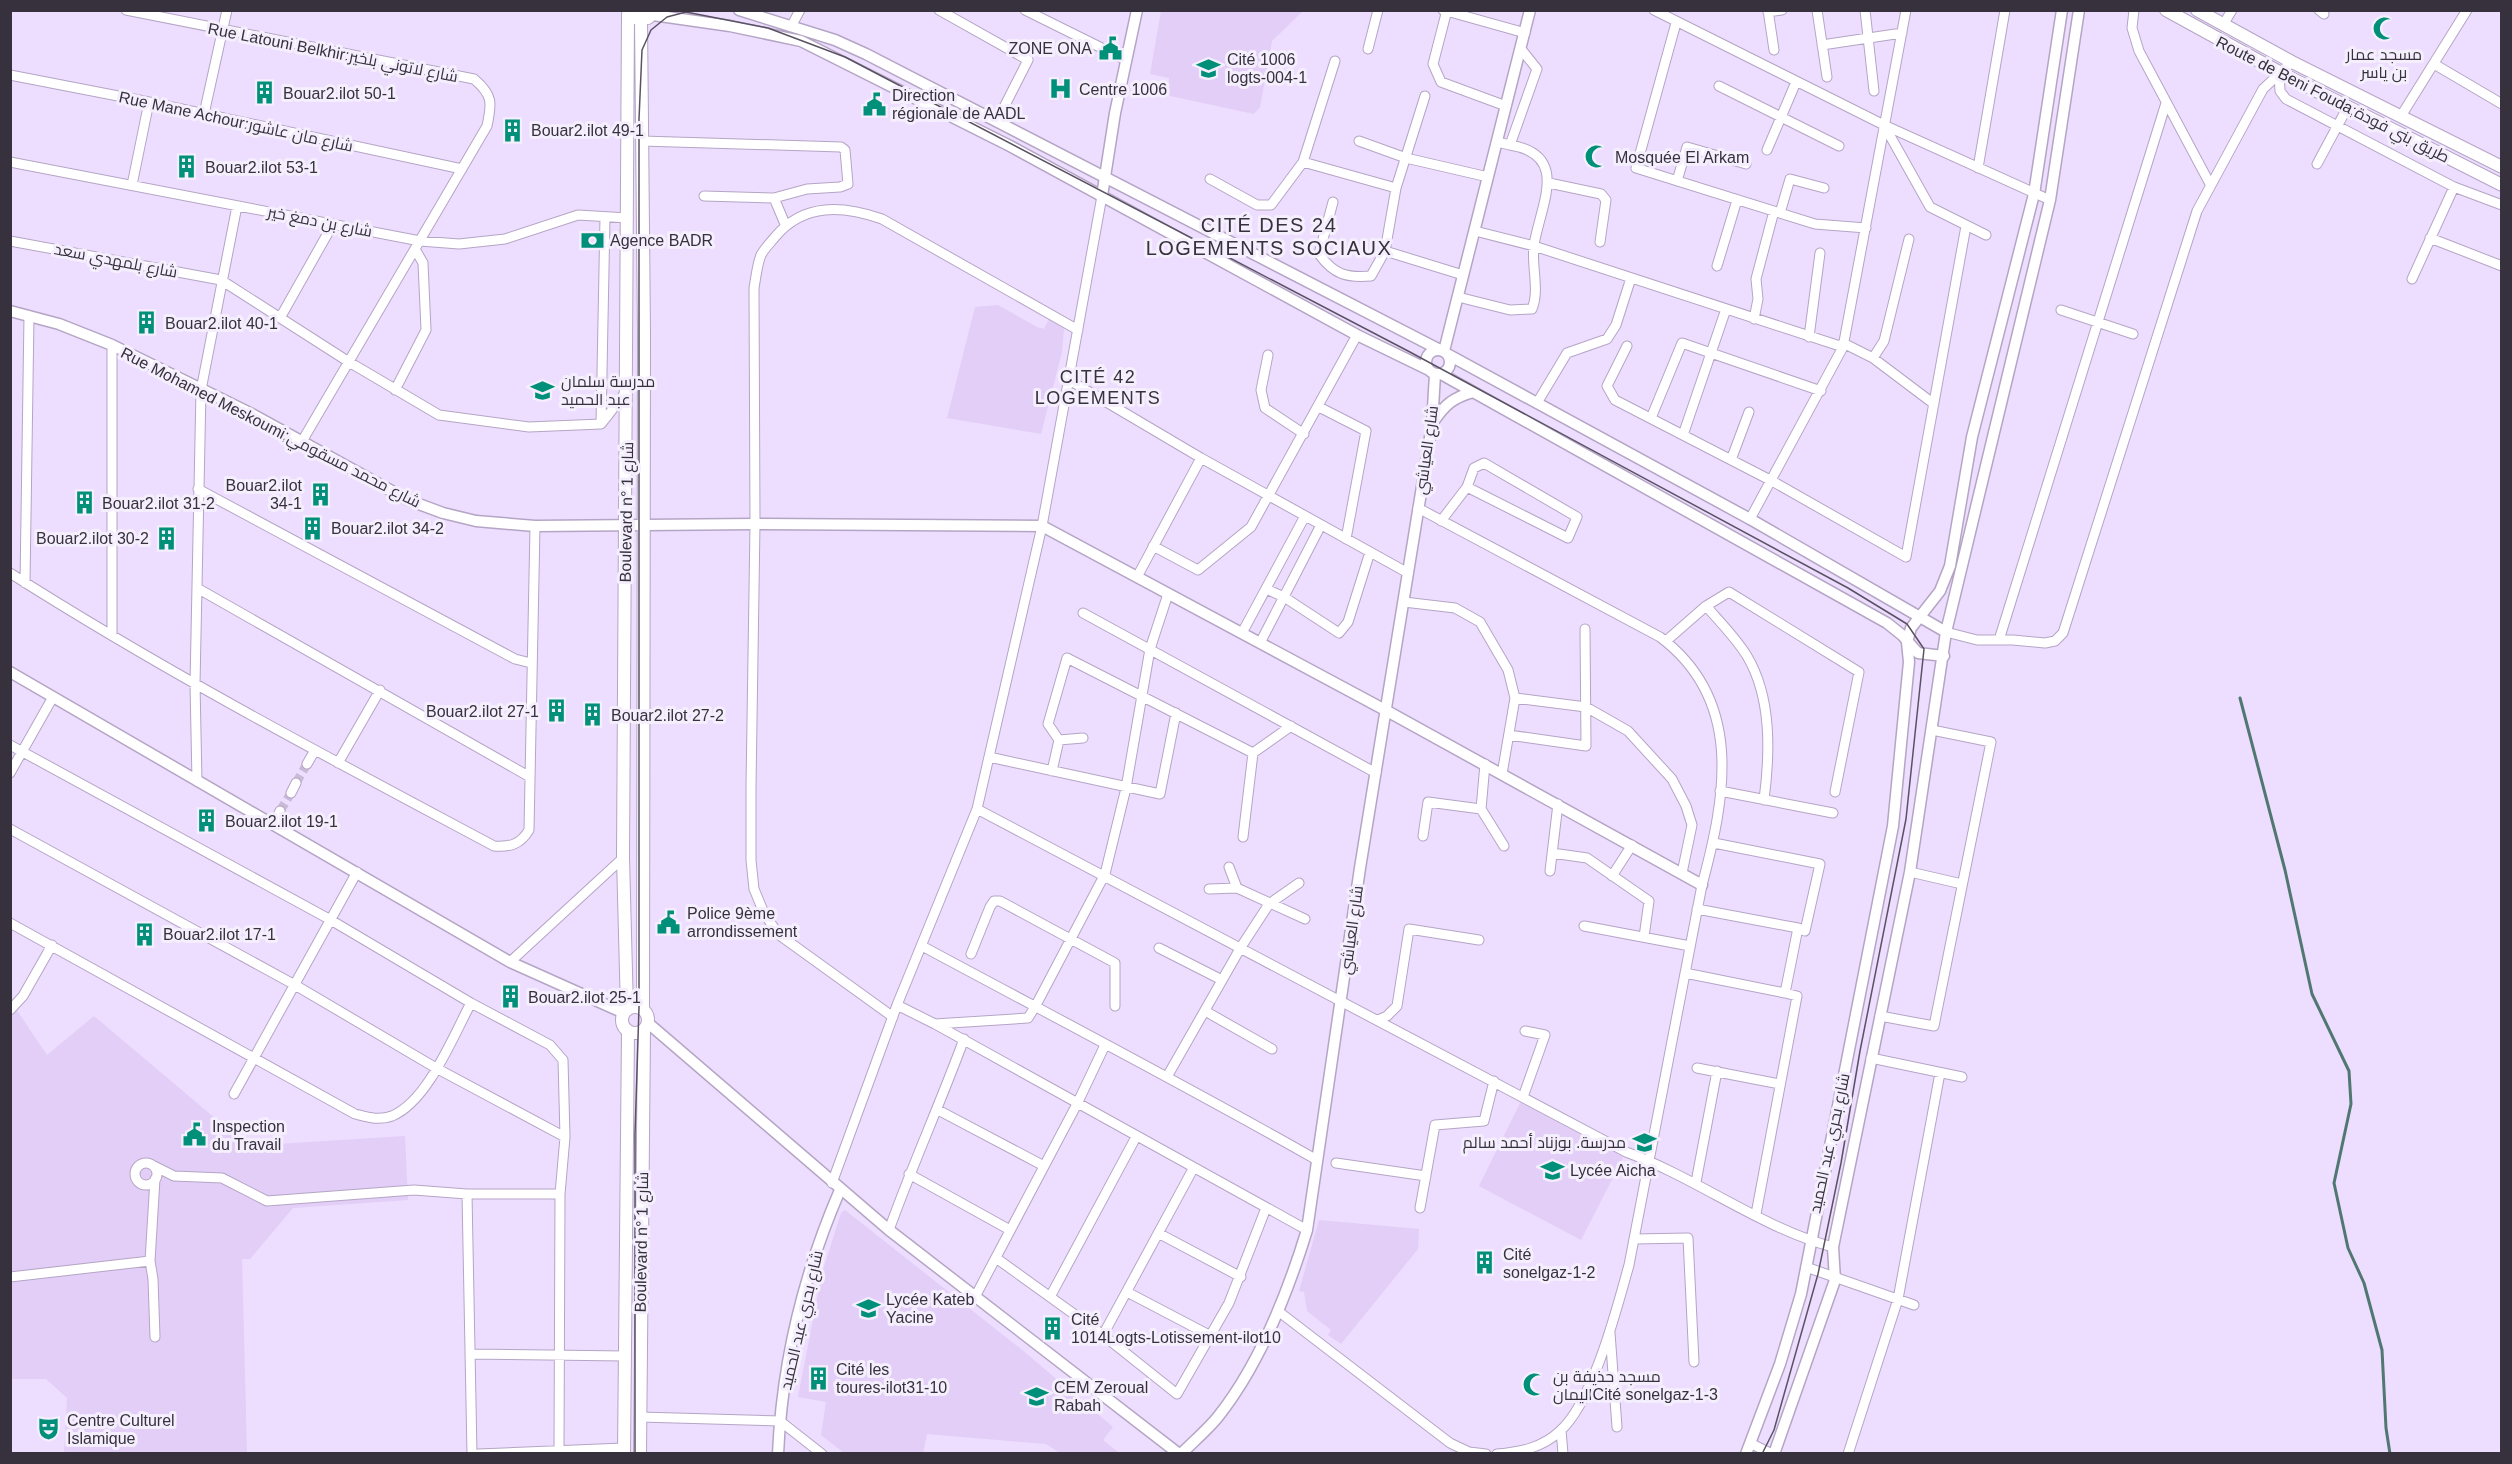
<svg xmlns="http://www.w3.org/2000/svg" width="2512" height="1464" viewBox="0 0 2512 1464" font-family="Helvetica,Cairo,sans-serif">
  <style>
    .built { fill: #e2cef7 }
    .lines { fill: none; stroke-linecap: round; stroke-linejoin: round }
    .stream { stroke: #517771; stroke-width: 3 }
    .minor-tunnel { stroke: #c9bbd8; stroke-width: 9; stroke-dasharray: 9 4.5; stroke-linecap: butt }
    .minor-casing { stroke: #b5a5c5; stroke-width: 11 }
    .tertiary-casing { stroke: #b5a5c5; stroke-width: 13 }
    .secondary-casing { stroke: #b5a5c5; stroke-width: 14 }
    .minor { stroke: #fff; stroke-width: 9 }
    .tertiary { stroke: #fff; stroke-width: 10 }
    .secondary { stroke: #fff; stroke-width: 12 }
    .tram { stroke: #5a5263; stroke-width: 1.5 }
    .labels { text-anchor: middle; stroke-width: 6; stroke-linejoin: round; paint-order: stroke }
    .poi-label { font-size: 16px; fill: #37313e; stroke: #f5effd; text-anchor: start }
    .street-label { font-size: 16px; fill: #37313e; stroke: #f5effd }
    .neighbourhood-label { font-size: 18px; letter-spacing: 1.5px; fill: #37313e; stroke: #f5effd }
    .quarter-label { font-size: 20px; letter-spacing: 1.5px; fill: #37313e; stroke: #f5effd }
  </style>
  <rect width="100%" height="100%" fill="#edddff"/>
  <!-- built -->
  <path class="built" d="M1161 11V10L1303 11 1272 41 1260 107 1254 114 1170 96 1169 78 1150 74Z
    M998 305 1037 327 1044 329 1049 319 1064 328 1062 352 1041 434 947 418 975 307Z
    M10 1000 47 1055 94 1016 248 1146 405 1136 408 1200 293 1208 250 1259H242L247 1453H64L67 1398 46 1379H11Z
    M1523 1097 1626 1152 1581 1240 1479 1186Z
    M845 1210 1021 1349 1113 1427 1103 1440 1119 1453H1060L1046 1444 927 1434 923 1453H844L821 1435 826 1402 798 1397 822 1273 841 1213Z
    M1319 1220 1419 1229 1418 1249 1341 1344 1328 1335 1331 1330 1307 1311 1304 1292 1299 1291Z"/>
  <g class="lines">
    <!-- stream -->
    <path class="stream" d="M2240 698 2285 870 2312 994 2349 1071 2351 1104 2334 1183 2348 1248 2364 1283 2382 1350 2386 1428 2390 1454"/>
    <!-- minor-tunnel -->
    <path class="minor-tunnel" d="M296 783 307 764
      M280 811 291 793"/>
    <defs>
      <path id="minor" d="M126 10 474 79C493 95 492 103 487 126L301 443
        M939 10 1028 60 997 121
        M1025 10 1126 60
        M1443 10 1525 33
        M1447 10 1433 64 1441 82 1506 106
        M1654 10 1884 125 2050 200
        M1768 10 1774 50
        M1817 10 1827 77
        M1865 10 1874 91
        M2134 10 2132 28 2139 51 2210 184
        M2319 10 2324 14
        M1768 12 1782 10
        M1676 23 1636 168 1815 224 1866 228
        M792 25 800 10
        M2223 25 2232 10
        M1822 45 1902 33
        M1368 49 1378 10
        M1335 61 1303 162 1396 188 1385 251 1463 275
        M2434 64 2502 104
        M2279 72 2280 91 2286 99 2454 187 2502 205
        M10 75 149 102 462 169
        M1719 86 1839 146
        M204 114 227 10
        M2401 116 2467 10
        M1884 125 1930 207 1986 235
        M642 141 841 147 845 150 848 184 840 187 807 189 774 198 704 196
        M1359 141 1406 158 1488 177
        M1497 142 1510 145 1537 69 1521 49
        M1767 150 1796 82
        M10 162 420 241 459 244 505 239 578 215 628 218
        M2317 164 2347 108
        M1978 168 2005 10
        M1210 179 1257 205H1271L1303 162
        M1677 181 1687 147 1746 164
        M1549 183 1601 194 1606 200 1600 242
        M132 185 149 102
        M1396 188 1425 96
        M774 198 785 224
        M1333 202 1319 254C1334 275 1347 278 1371 276L1385 251
        M1780 213 1790 179 1824 188
        M605 217 601 424 626 392
        M1475 231 1534 246 1843 347
        M2430 238 2502 266
        M10 241 221 280 349 362 439 415 529 427 601 424
        M1717 266 1737 200
        M2412 279 2454 187
        M1458 297 1510 310 1532 309C1540 289 1531 266 1534 245 1540 206 1571 155 1510 145
        M2061 310 2133 334
        M280 318 333 224
        M1754 319 1758 299 1756 279 1774 211
        M1809 337 1820 253
        M1843 343 1873 358 1934 404
        M112 345V635
        M1627 346 1607 386 1615 400 1772 481 1906 557 1966 226
        M1268 355 1261 390 1265 408 1304 434
        M1873 358 1884 341 1909 239
        M1069 380 1201 458 1408 573
        M395 390 426 330 423 263 415 249
        M1537 403 1567 353 1607 339 1616 325 1631 278
        M1319 407 1366 431 1346 539
        M1651 418 1682 343 1821 391
        M1683 435 1726 309
        M1731 460 1749 412
        M198 489 515 659 531 663
        M1418 508 1660 637C1744 700 1726 796 1702 885L1629 1265C1617 1308 1593 1402 1560 1431 1542 1448 1520 1452 1497 1454
        M1750 519 1843 347 1906 10
        M1441 521 1467 487 1568 538 1577 517 1484 463 1474 468 1467 487
        M1153 546 1198 570 1251 527 1357 335
        M10 573C167 673 331 759 494 846 510 847 520 845 529 830L535 526
        M1137 577 1201 458
        M25 583 29 316
        M197 588 530 777
        M1266 589 1284 597 1339 633 1348 622 1370 552
        M1404 602 1455 608 1480 622 1508 670 1515 698 1502 774
        M1706 606C1720 622 1736 638 1747 656 1772 698 1770 753 1764 800
        M1083 613 1376 773
        M1946 632 1977 640H2013L2045 643 2055 641 2063 633 2197 211 2263 89 2292 62
        M1242 633 1305 516
        M1999 640 2166 103
        M1666 641 1706 606 1729 592 1859 672 1835 792
        M1260 643 1321 525
        M1515 698 1586 707 1628 731 1672 779 1686 806 1692 825 1682 873
        M1509 735 1586 746 1585 629
        M1083 738 1059 740 1048 724 1067 658 1253 753 1291 726
        M10 745 329 919 471 1003 550 1045 563 1060 565 1137 560 1194 559 1450
        M989 757 1160 794 1176 713
        M338 763 380 690
        M307 764 315 750
        M1052 771 1059 740
        M10 773 53 697
        M197 781 195 684 201 390 237 206
        M1720 791 1833 813
        M291 793 296 783
        M977 809 1626 1152C1695 1177 1765 1230 1833 1247
        M1481 809 1504 846
        M273 825 280 811
        M10 829 295 985 436 1068 565 1137
        M1423 836 1428 802 1481 809 1485 764
        M1243 837 1253 753
        M1714 843 1820 864 1805 931 1798 928 1785 993 1797 996 1756 1214
        M1552 853 1587 858 1649 901 1644 937
        M1229 867 1237 888
        M1550 871 1558 804
        M1910 872 1962 884
        M1612 876 1632 845
        M1209 889 1237 888 1305 919
        M1697 909 1798 928
        M10 923 355 1114C367 1117 379 1121 392 1116 428 1101 453 1036 471 1003
        M1584 926 1690 946
        M922 946C1054 1017 1187 1086 1317 1160
        M1159 948 1222 980
        M971 954 990 907 994 901H1000L1115 963V1006
        M510 962 623 858
        M1685 973 1785 993
        M897 1005 935 1024 1307 1230
        M10 1010 23 996 52 945
        M1205 1011 1272 1049
        M1880 1016 1934 1026 1991 742 1932 730
        M893 1017 778 934 764 913 754 889 751 860V787L755 524 754 288C756 277 757 265 761 255 764 249 771 242 775 237 804 202 844 206 882 219L1078 330
        M1378 1020 1387 1016 1397 1006 1409 929 1479 940
        M935 1024 1028 1018 1035 1007 1105 874 1126 788 1150 649 1168 594
        M1871 1058 1962 1077
        M1697 1068 1780 1084
        M1168 1075 1241 947 1269 904 1299 883
        M234 1094 357 872
        M1523 1097 1545 1035 1525 1031
        M938 1110 1044 1166
        M1336 1163 1426 1176
        M135 1174a11 11 0 1 1 22 0a11 11 0 1 1-22 0Z
        M154 1166 174 1176 222 1178 267 1201 414 1190 467 1194H560
        M909 1174 1010 1230
        M1696 1182 1717 1071
        M832 1183 897 1005 977 809 1042 526 1102 196
        M467 1194 472 1454
        M1420 1208 1435 1125 1484 1121 1494 1081
        M889 1230C912 1166 940 1104 964 1039
        M1158 1233 1241 1277
        M1635 1239 1688 1238 1694 1362
        M996 1258 1103 1335 1177 1394 1229 1303 1266 1208
        M1806 1267 1914 1305
        M10 1277 150 1261
        M1127 1292 1211 1336
        M975 1297 1077 1104 1105 1045
        M1050 1297 1136 1137
        M1278 1311 1450 1443 1469 1452 1486 1454
        M1610 1333 1617 1427
        M1103 1335 1193 1169
        M155 1337 153 1279 150 1261 155 1179
        M470 1354 625 1356
        M640 1417 780 1421 822 1454
        M1561 1430 1563 1454
        M1750 1443 1772 1454
        M478 1454 624 1448
        M1848 1454 1898 1299 1940 1073"/>
      <path id="tertiary" d="M739 10 835 40 866 54 1440 350
        M653 15 730 26 801 41 1010 146 1357 335 1429 370
        M1102 196 1115 113 1137 10
        M10 311 59 324 112 345 250 413 408 500 443 513 476 521 535 526 755 524 1042 526 1387 711 1702 885
        M1426 362a12 12 0 1 1 24 0a12 12 0 1 1-24 0Z
        M1444 351 1530 10
        M1447 354 1750 519 1946 632
        M1441 374 1887 623 1902 635 1918 653 1944 656
        M1433 422C1445 405 1452 398 1473 392
        M10 672 510 962 624 1013
        M648 1023 889 1230 1179 1454
        M778 1454C782 1363 804 1273 840 1190
        M1181 1454C1193 1442 1207 1430 1217 1418 1258 1367 1288 1292 1307 1230L1360 868 1432 425 1435 374
        M1746 1454 1780 1364 1801 1294 1893 826 1909 662 1907 642 1911 628 1940 591 1950 566 1972 437 2034 194 2062 10
        M1774 1454 1835 1280 1833 1247 1910 872 1946 632 2050 200 2079 10"/>
      <path id="secondary" d="M2166 10 2279 72 2502 185
        M2197 10 2292 62 2502 167
        M635 18H648L657 10
        M641 19 644 335 643 1010
        M622 1020a13 13 0 1 1 26 0a13 13 0 1 1-26 0Z
        M627 1010 623 858 628 14
        M624 1454 628 1031
        M640 1454 644 1030"/>
    </defs>
    <!-- minor casing -->
    <use href="#minor" class="minor-casing"/>
    <!-- tertiary casing -->
    <use href="#tertiary" class="tertiary-casing"/>
    <!-- secondary casing -->
    <use href="#secondary" class="secondary-casing"/>
    <!-- minor -->
    <use href="#minor" class="minor"/>
    <!-- tertiary -->
    <use href="#tertiary" class="tertiary"/>
    <!-- secondary -->
    <use href="#secondary" class="secondary"/>
    <!-- tram -->
    <path class="tram" d="M635 1454V1134L639 1007V119L642 50 651 30 667 17 686 12 768 28 845 57 1408 351 1848 588 1907 624 1924 649 1906 819 1860 1051 1841 1163 1818 1274 1774 1430 1762 1454"/>
  </g>
  <!-- icons -->
  <defs>
    <symbol id="mosque-bare" viewBox="-9 -9 18 18"><path d="M3.5-4.9A6 6 0 1 0 3.5 4.9A5 5 0 1 1 3.5-4.9Z" fill="#008f79" stroke="#f5effd" stroke-width="2.5" paint-order="stroke"/></symbol>
    <symbol id="civic-bare" viewBox="-9 -9 18 18"><path d="M-.6-6.5H3V-4.5H.6V-3L4-1V1h2V6H-6V1h2V-1L-.6-3ZM-1.2 2.5V6h2.4V2.5Z" fill="#008f79" stroke="#f5effd" stroke-width="2.5" paint-order="stroke"/></symbol>
    <symbol id="university-bare" viewBox="-9 -9 18 18"><path d="M0-5L7-2L0 1L-7-2ZM-4 1L0 2.5L4 1V4Q0 6-4 4Z" fill="#008f79" stroke="#f5effd" stroke-width="2.5" paint-order="stroke"/></symbol>
    <symbol id="hospital-bare" viewBox="-9 -9 18 18"><path d="M-5-5h3v3.5h4V-5h3V5h-3V1.5h-4V5h-3Z" fill="#008f79" stroke="#f5effd" stroke-width="2.5" paint-order="stroke"/></symbol>
    <symbol id="building-bare" viewBox="-9 -9 18 18"><path d="M-4-6H4V6H1V3H-1V6H-4ZM-2.5-4.3h1.7v1.8h-1.7ZM.8-4.3h1.7v1.8H.8ZM-2.5-1h1.7V.8h-1.7ZM.8-1h1.7V.8H.8Z" fill="#008f79" stroke="#f5effd" stroke-width="2.5" paint-order="stroke"/></symbol>
    <symbol id="bank-bare" viewBox="-9 -9 18 18"><path d="M-6-4H6V4H-6ZM0-2.3a2.3 2.3 0 1 0 0 4.6a2.3 2.3 0 1 0 0-4.6Z" fill="#008f79" stroke="#f5effd" stroke-width="2.5" paint-order="stroke"/></symbol>
    <symbol id="school-bare" viewBox="-9 -9 18 18"><path d="M0-5L7-2L0 1L-7-2ZM-4 1L0 2.5L4 1V4Q0 6-4 4Z" fill="#008f79" stroke="#f5effd" stroke-width="2.5" paint-order="stroke"/></symbol>
    <symbol id="theatre-bare" viewBox="-9 -9 18 18"><path d="M-5-5.5Q0-4 5-5.5V0Q5 5 0 6Q-5 5-5 0ZM-3.3-2.5H-1v1.5H-3.3ZM1-2.5H3.3v1.5H1ZM-2.8 1Q0 5.5 2.8 1Z" fill="#008f79" stroke="#f5effd" stroke-width="2.5" paint-order="stroke"/></symbol>
  </defs>
  <g fill-rule="evenodd">
    <use href="#mosque-bare" x="2368" y="12" width="33" height="33"/>
    <use href="#civic-bare" x="1094" y="32" width="33" height="33"/>
    <use href="#university-bare" x="1192" y="52" width="33" height="33"/>
    <use href="#hospital-bare" x="1044" y="72" width="33" height="33"/>
    <use href="#building-bare" x="248" y="76" width="33" height="33"/>
    <use href="#civic-bare" x="858" y="88" width="33" height="33"/>
    <use href="#building-bare" x="496" y="114" width="33" height="33"/>
    <use href="#mosque-bare" x="1580" y="140" width="33" height="33"/>
    <use href="#building-bare" x="170" y="150" width="33" height="33"/>
    <use href="#bank-bare" x="576" y="224" width="33" height="33"/>
    <use href="#building-bare" x="130" y="306" width="33" height="33"/>
    <use href="#school-bare" x="526" y="374" width="33" height="33"/>
    <use href="#building-bare" x="304" y="478" width="33" height="33"/>
    <use href="#building-bare" x="68" y="486" width="33" height="33"/>
    <use href="#building-bare" x="296" y="512" width="33" height="33"/>
    <use href="#building-bare" x="150" y="522" width="33" height="33"/>
    <use href="#building-bare" x="540" y="694" width="33" height="33"/>
    <use href="#building-bare" x="576" y="698" width="33" height="33"/>
    <use href="#building-bare" x="190" y="804" width="33" height="33"/>
    <use href="#civic-bare" x="652" y="906" width="33" height="33"/>
    <use href="#building-bare" x="128" y="918" width="33" height="33"/>
    <use href="#building-bare" x="494" y="980" width="33" height="33"/>
    <use href="#civic-bare" x="178" y="1118" width="33" height="33"/>
    <use href="#school-bare" x="1628" y="1126" width="33" height="33"/>
    <use href="#school-bare" x="1536" y="1154" width="33" height="33"/>
    <use href="#building-bare" x="1468" y="1246" width="33" height="33"/>
    <use href="#school-bare" x="852" y="1292" width="33" height="33"/>
    <use href="#building-bare" x="1036" y="1312" width="33" height="33"/>
    <use href="#building-bare" x="802" y="1362" width="33" height="33"/>
    <use href="#mosque-bare" x="1518" y="1368" width="33" height="33"/>
    <use href="#school-bare" x="1020" y="1380" width="33" height="33"/>
    <use href="#theatre-bare" x="32" y="1412" width="33" height="33"/>
  </g>
  <g class="labels">
    <!-- poi labels -->
    <g class="poi-label">
      <text x="1092" y="54" text-anchor="end">ZONE ONA</text>
      <text x="2384" y="60" text-anchor="middle">مسجد عمار<tspan x="2384" dy="18">بن ياسر</tspan></text>
      <text x="1227" y="65">Cité 1006<tspan x="1227" dy="18">logts-004-1</tspan></text>
      <text x="1079" y="95">Centre 1006</text>
      <text x="283" y="99">Bouar2.ilot 50-1</text>
      <text x="892" y="101">Direction<tspan x="892" dy="18">régionale de AADL</tspan></text>
      <text x="531" y="136">Bouar2.ilot 49-1</text>
      <text x="1615" y="163">Mosquée El Arkam</text>
      <text x="205" y="173">Bouar2.ilot 53-1</text>
      <text x="610" y="246">Agence BADR</text>
      <text x="165" y="329">Bouar2.ilot 40-1</text>
      <text x="561" y="387">مدرسة سلمان<tspan x="561" dy="18">عبد الحميد</tspan></text>
      <text x="302" y="491" text-anchor="end">Bouar2.ilot<tspan x="302" dy="18">34-1</tspan></text>
      <text x="102" y="509">Bouar2.ilot 31-2</text>
      <text x="331" y="534">Bouar2.ilot 34-2</text>
      <text x="149" y="544" text-anchor="end">Bouar2.ilot 30-2</text>
      <text x="539" y="717" text-anchor="end">Bouar2.ilot 27-1</text>
      <text x="611" y="721">Bouar2.ilot 27-2</text>
      <text x="225" y="827">Bouar2.ilot 19-1</text>
      <text x="687" y="919">Police 9ème<tspan x="687" dy="18">arrondissement</tspan></text>
      <text x="163" y="940">Bouar2.ilot 17-1</text>
      <text x="528" y="1003">Bouar2.ilot 25-1</text>
      <text x="212" y="1132">Inspection<tspan x="212" dy="18">du Travail</tspan></text>
      <text x="1626" y="1148" text-anchor="end">مدرسة. بوزناد أحمد سالم</text>
      <text x="1570" y="1176">Lycée Aicha</text>
      <text x="1503" y="1260">Cité<tspan x="1503" dy="18">sonelgaz-1-2</tspan></text>
      <text x="886" y="1305">Lycée Kateb<tspan x="886" dy="18">Yacine</tspan></text>
      <text x="1071" y="1325">Cité<tspan x="1071" dy="18">1014Logts-Lotissement-ilot10</tspan></text>
      <text x="836" y="1375">Cité les<tspan x="836" dy="18">toures-ilot31-10</tspan></text>
      <text x="1553" y="1382">مسجد حذيفة بن<tspan x="1553" dy="18">اليمانCité sonelgaz-1-3</tspan></text>
      <text x="1054" y="1393">CEM Zeroual<tspan x="1054" dy="18">Rabah</tspan></text>
      <text x="67" y="1426">Centre Culturel<tspan x="67" dy="18">Islamique</tspan></text>
    </g>
    <!-- street labels -->
    <g class="street-label">
      <text transform="translate(333 52) rotate(11)" y="6">Rue Latouni Belkhir;شارع لاتوني بلخير</text>
      <text transform="translate(2333 99) rotate(27)" y="6">Route de Beni Fouda;طريق بني فودة</text>
      <text transform="translate(236 121) rotate(12)" y="6">Rue Mane Achour;شارع مان عاشور</text>
      <text transform="translate(320 221) rotate(11)" y="6">شارع بن دمغ خير</text>
      <text transform="translate(116 260) rotate(11)" y="6">شارع بلمهدي سعد</text>
      <text transform="translate(271 427) rotate(27)" y="6">Rue Mohamed Meskoumi;شارع محمد مسقومي</text>
      <text transform="translate(1426 450) rotate(-82)" y="6">شارع العياشي</text>
      <text transform="translate(626 512) rotate(-89)" y="6">Boulevard n° شارع 1</text>
      <text transform="translate(1351 930) rotate(-82)" y="6">شارع العياشي</text>
      <text transform="translate(1829 1143) rotate(-78)" y="6">شارع بحري عبد الحميد</text>
      <text transform="translate(641 1242) rotate(-89)" y="6">Boulevard n° شارع 1</text>
      <text transform="translate(801 1320) rotate(-77)" y="6">شارع بحري عبد الحميد</text>
    </g>
    <!-- neighbourhood labels -->
    <g class="neighbourhood-label">
      <text x="1098" y="383">CITÉ 42<tspan x="1098" dy="21">LOGEMENTS</tspan></text>
    </g>
    <!-- quarter labels -->
    <g class="quarter-label">
      <text x="1269" y="232">CITÉ DES 24<tspan x="1269" dy="23">LOGEMENTS SOCIAUX</tspan></text>
    </g>
  </g>
  <!-- border -->
  <rect width="2512" height="1464" fill="none" stroke="#37313e" stroke-width="24"/>
</svg>
